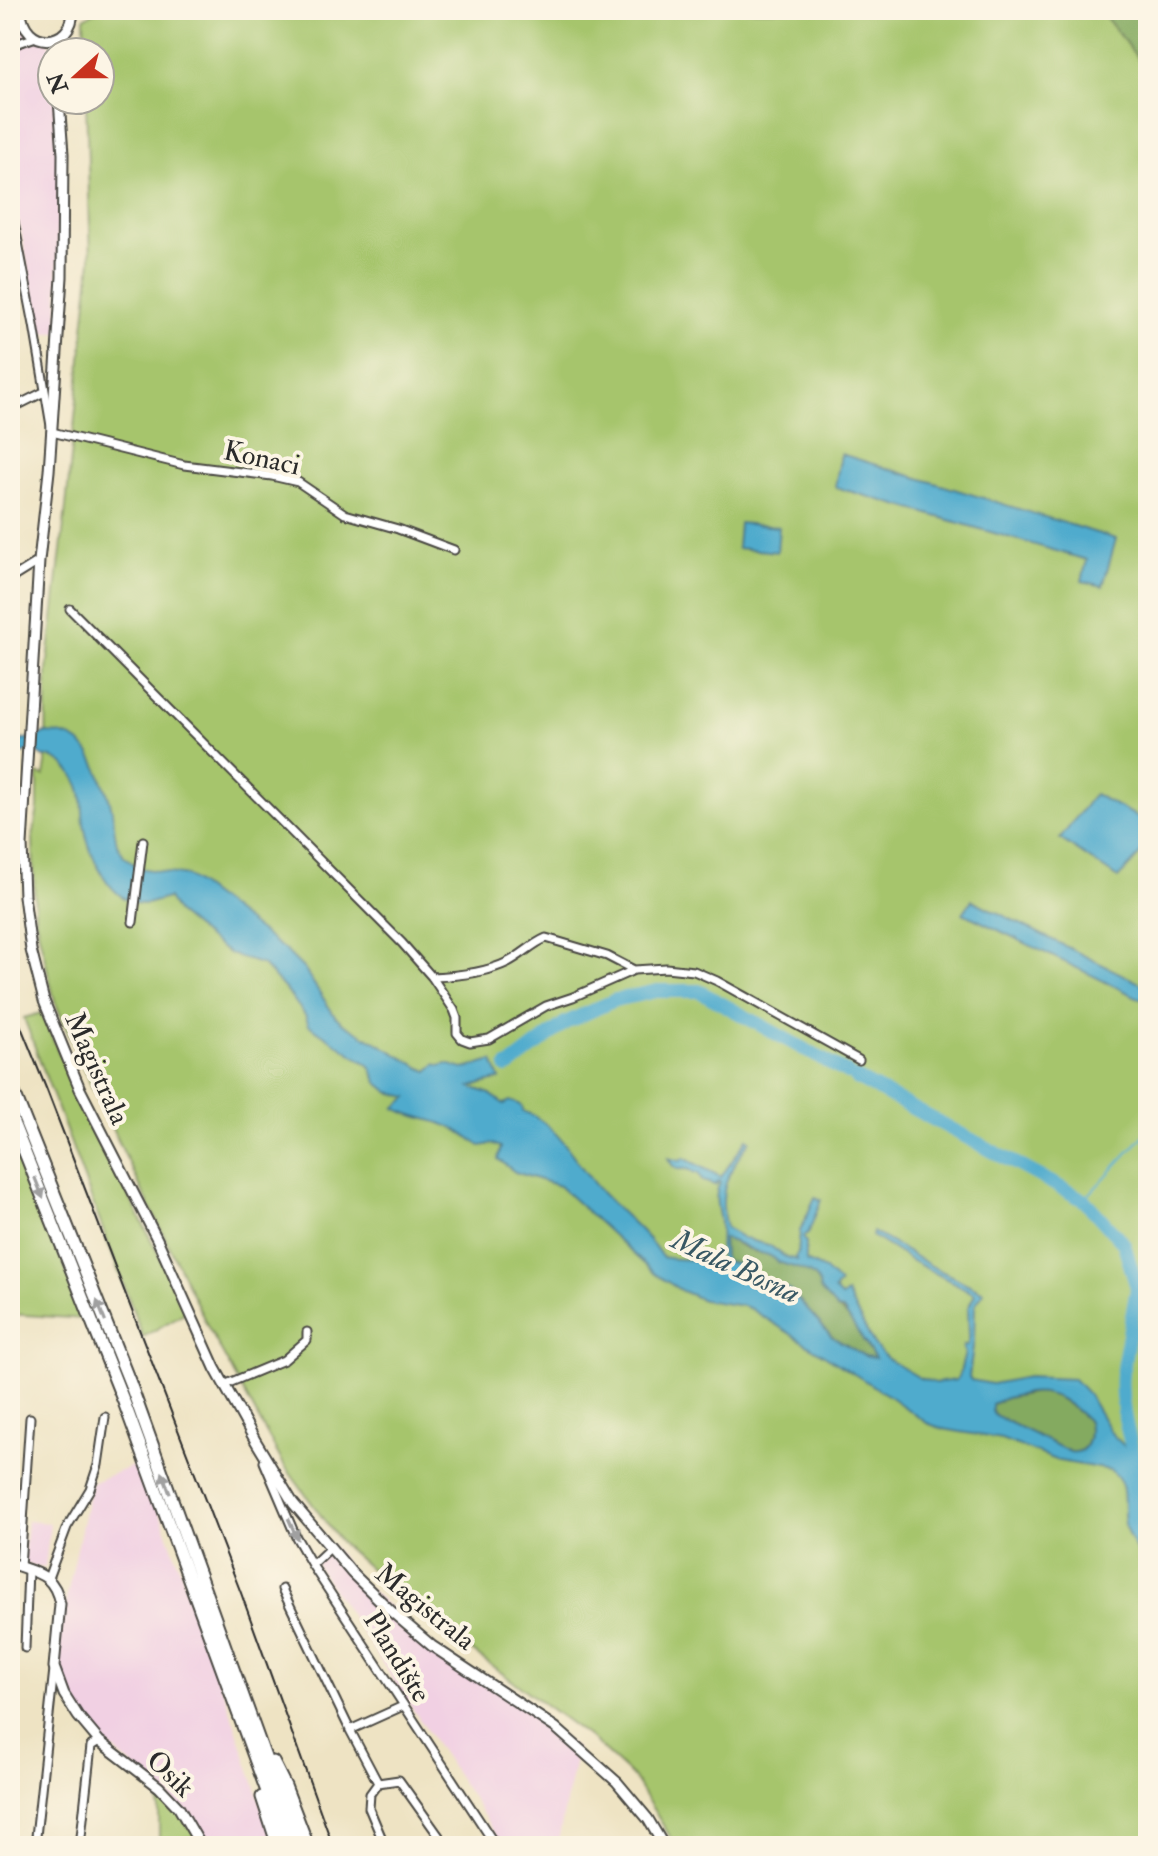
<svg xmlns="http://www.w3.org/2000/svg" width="1158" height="1856" viewBox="0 0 1158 1856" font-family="'IM FELL Double Pica',serif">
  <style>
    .built { fill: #f1d0e3 }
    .green { fill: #a6c56c; stroke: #68784c; stroke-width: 2 }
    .forest { fill: #84aa60; stroke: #586a46; stroke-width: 2 }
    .water { fill: #4fabcd; stroke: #3d6b7c; stroke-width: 2; fill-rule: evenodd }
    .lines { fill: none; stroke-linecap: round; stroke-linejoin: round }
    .stream { stroke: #4fabcd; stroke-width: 2 }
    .river { stroke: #4fabcd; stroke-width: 14 }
    .minor-casing { stroke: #484742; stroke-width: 11 }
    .major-casing { stroke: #484742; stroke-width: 13 }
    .highway-casing { stroke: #484742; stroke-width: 15 }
    .minor { stroke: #fff; stroke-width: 7 }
    .major { stroke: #fff; stroke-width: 9 }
    .highway { stroke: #fff; stroke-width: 11 }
    .rail { stroke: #2b2b2b; stroke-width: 2 }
    .oneway { fill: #a0a0a0 }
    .labels { text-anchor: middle; stroke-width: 8; stroke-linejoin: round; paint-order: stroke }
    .street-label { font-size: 28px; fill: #2b2b2b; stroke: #fcf5e5 }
    .water-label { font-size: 30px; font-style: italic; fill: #385864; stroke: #fcf5e5 }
  </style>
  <rect width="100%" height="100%" fill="#fcf5e5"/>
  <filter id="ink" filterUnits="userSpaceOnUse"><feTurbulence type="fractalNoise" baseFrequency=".0125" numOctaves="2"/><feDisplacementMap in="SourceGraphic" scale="16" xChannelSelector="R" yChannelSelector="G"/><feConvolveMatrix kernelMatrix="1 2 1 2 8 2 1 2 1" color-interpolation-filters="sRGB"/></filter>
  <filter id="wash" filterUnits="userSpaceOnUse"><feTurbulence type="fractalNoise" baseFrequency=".006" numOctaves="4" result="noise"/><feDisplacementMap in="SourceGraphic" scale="32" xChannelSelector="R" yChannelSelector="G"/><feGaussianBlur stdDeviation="1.8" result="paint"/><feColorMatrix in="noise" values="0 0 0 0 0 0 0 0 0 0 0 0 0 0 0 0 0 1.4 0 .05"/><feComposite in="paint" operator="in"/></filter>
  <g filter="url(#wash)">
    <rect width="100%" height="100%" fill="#eee3c3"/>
    <!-- built -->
    <path class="built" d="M10 10H21L25 27 48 40 52 52V100H59L58 333H39L26 257 10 178Z
      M142 1462 229 1707 275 1846H204L170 1797 91 1731 69 1701 60 1676 57 1642 91 1483Z
      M27 1521 50 1523 45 1568 23 1564Z
      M333 1546 352 1573 432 1646 491 1683 577 1749 557 1846H504L316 1564Z"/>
    <!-- green -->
    <path class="green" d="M99 10H1148V1846H676L633 1777 589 1737 420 1613 341 1543 284 1465 208 1327 84 1070 55 1002 35 917 33 837 38 808V774L44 776 46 763 47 670 66 507 91 260 86 100H100V52H85L84 18Z
      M41 1013 81 1101 187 1311 143 1337 24 1018Z
      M10 1142 44 1210 84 1319 10 1314Z
      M159 1788 204 1846H159Z"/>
    <!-- forest -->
    <path class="forest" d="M1100 10H1148V71Z
      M723 1237 756 1253H765L815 1275 837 1309C852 1315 865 1345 876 1359L865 1356 831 1336 789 1289 771 1286 755 1277 739 1264 724 1261Z
      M1036 1392C1058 1393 1072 1407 1088 1421 1091 1436 1088 1455 1070 1452L994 1415 992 1411V1404L1006 1398Z"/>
    <!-- water -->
    <path class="water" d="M841 454 1116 539 1103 586 1082 581 1087 560 835 487Z
      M739 523 779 527 777 552 737 548Z
      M46 733C81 733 92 752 103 782 106 790 110 798 111 806 114 819 114 832 117 844L124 856 139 868 187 876 286 951 304 969 335 1016 343 1023 421 1068 428 1071 436 1064 439 1066 447 1064 464 1069 493 1061 500 1079 471 1087 490 1094 504 1104 510 1101 522 1105 523 1111C562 1126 576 1166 603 1194 623 1215 647 1233 662 1257 680 1261 697 1258 715 1261L720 1257C720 1246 721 1234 720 1223 718 1208 713 1197 720 1183L719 1181 715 1185 702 1181 698 1173H695C681 1162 679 1179 668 1158L680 1161 684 1158 721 1177 747 1139 750 1141C728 1170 717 1192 726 1228L745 1239 769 1245 784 1256 796 1260 795 1257 798 1253 800 1231 815 1197 821 1200 808 1234 803 1237 806 1242V1261L825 1270 840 1284 834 1290 841 1297 847 1294 874 1345 888 1359 920 1378 935 1383 956 1380 959 1376 965 1353 963 1348 964 1345 967 1346 969 1338 968 1308 975 1294 912 1261 872 1236 873 1232 937 1269 984 1292 975 1305 974 1340 969 1377 971 1380 992 1384 1027 1377 1074 1379 1088 1394 1112 1434 1137 1458 1148 1480V1568C1140 1556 1130 1543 1126 1529 1120 1508 1131 1483 1110 1470L1059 1461 1001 1439 943 1429 927 1423 889 1396 751 1309 743 1306 703 1300 682 1291 655 1274 559 1186 515 1172 498 1159 501 1147 493 1144 481 1146C467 1137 457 1128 440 1123 424 1118 410 1116 395 1108L408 1097 389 1092 378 1083 370 1066 309 1025 305 1015 286 990 263 965 230 954 210 940 176 912 168 898C160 899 151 904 144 904 109 904 88 852 84 824 82 812 84 798 79 786 74 773 58 754 43 757L33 750 19 755 10 767V747L22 740ZM723 1238C729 1241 736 1242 742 1245 746 1247 750 1250 754 1251 764 1255 770 1253 778 1262 794 1268 819 1270 820 1290L837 1309 843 1310 875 1358 865 1356 831 1336 789 1289 771 1286 755 1277 739 1264 724 1261ZM1027 1393C1056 1390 1068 1403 1088 1421 1091 1436 1088 1455 1070 1452L994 1415 992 1411V1404L1006 1398Z
      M1094 794 1148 822C1148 852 1138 857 1118 878L1060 839Z
      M972 900 1148 987V996L1145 1001 963 913Z"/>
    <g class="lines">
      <!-- stream -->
      <path class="stream" d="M1084 1200 1148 1131"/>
      <!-- river -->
      <path class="river" d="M507 1067 511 1065 565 1023 615 1000 657 991H699L847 1073
        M856 1078 1084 1200 1124 1244 1137 1288 1123 1368
        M1122 1373C1119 1407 1130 1439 1138 1472"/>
    </g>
  </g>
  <g filter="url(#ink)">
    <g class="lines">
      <defs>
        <path id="minor" d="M10 37 22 19
          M10 46 36 37
          M10 201 34 325 52 432 184 465 272 476 298 482 345 514 398 529 454 550
          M10 414 14 407 44 392
          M10 579 39 561
          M70 609 402 943 432 977 454 1010 457 1018V1033L462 1039 470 1042 489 1039 546 1006 573 997 634 970 666 968 694 971 717 981 859 1060
          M133 922 143 841
          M432 977C455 976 488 972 508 962 522 955 532 944 546 938L607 956 634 970
          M224 1385 284 1360 307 1340V1332
          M264 1462 296 1537 312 1565 496 1846
          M312 1565 330 1548
          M20 1567 30 1418
          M48 1578 67 1527 90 1489 98 1465 105 1417
          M282 1589 350 1730 378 1783
          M25 1648 28 1569
          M350 1730 403 1706
          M35 1846 54 1669
          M80 1846 91 1746 99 1741
          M385 1846 369 1808 370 1794 378 1783 399 1780 446 1846"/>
        <path id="major" d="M21 10C23 50 73 49 73 10
          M59 100 63 154 62 277 49 471 39 561 22 845 24 896 31 950 44 1001 80 1089 157 1239 215 1368 255 1440 293 1503 352 1573 392 1612 432 1646 556 1728 617 1782 648 1819 664 1846
          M10 1563C35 1573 54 1572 60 1604L54 1667 64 1694 78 1716 99 1741 159 1787 179 1808 201 1846"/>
        <path id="highway" d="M10 1083 130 1383 297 1846
          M10 1115 124 1402 287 1846
          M273 1762 285 1786 308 1846
          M262 1797 278 1846"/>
      </defs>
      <!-- minor casing -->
      <use href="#minor" class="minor-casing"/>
      <!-- major casing -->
      <use href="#major" class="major-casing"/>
      <!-- highway casing -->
      <use href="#highway" class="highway-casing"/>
      <!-- minor -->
      <use href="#minor" class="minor"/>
      <!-- major -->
      <use href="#major" class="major"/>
      <!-- highway -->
      <use href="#highway" class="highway"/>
      <!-- rail -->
      <path class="rail" d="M10 1000 46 1088 241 1593 333 1846"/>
    </g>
    <!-- one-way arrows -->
    <defs><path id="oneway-solid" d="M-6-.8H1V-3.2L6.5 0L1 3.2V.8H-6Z" transform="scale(2)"/></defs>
    <g class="oneway">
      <use href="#oneway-solid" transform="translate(39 1188) rotate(68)"/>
      <use href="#oneway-solid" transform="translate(101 1311) rotate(-112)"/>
      <use href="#oneway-solid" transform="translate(166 1483) rotate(-110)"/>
      <use href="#oneway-solid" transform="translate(293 1529) rotate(66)"/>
    </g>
  </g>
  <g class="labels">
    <!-- street labels -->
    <g class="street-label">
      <text transform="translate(262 457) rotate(12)" y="10">Konaci</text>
      <text transform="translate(98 1068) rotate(66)" y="10">Magistrala</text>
      <text transform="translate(426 1606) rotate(39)" y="10">Magistrala</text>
      <text transform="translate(398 1656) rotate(58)" y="10">Plandište</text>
      <text transform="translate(171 1773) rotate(44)" y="10">Osik</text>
    </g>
    <!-- water labels -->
    <g class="water-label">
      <text transform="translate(736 1266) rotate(25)" y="10">Mala Bosna</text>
    </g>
  </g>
  <!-- margin -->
  <rect width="1158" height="1856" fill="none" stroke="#fcf5e5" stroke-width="40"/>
  <!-- north arrow -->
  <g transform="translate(76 76) rotate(249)"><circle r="38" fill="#fcf5e5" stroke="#a8a49b" stroke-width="2"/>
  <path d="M0-6L14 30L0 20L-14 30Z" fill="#c8321e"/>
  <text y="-12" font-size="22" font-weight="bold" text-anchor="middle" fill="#2b2b2b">N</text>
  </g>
</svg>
